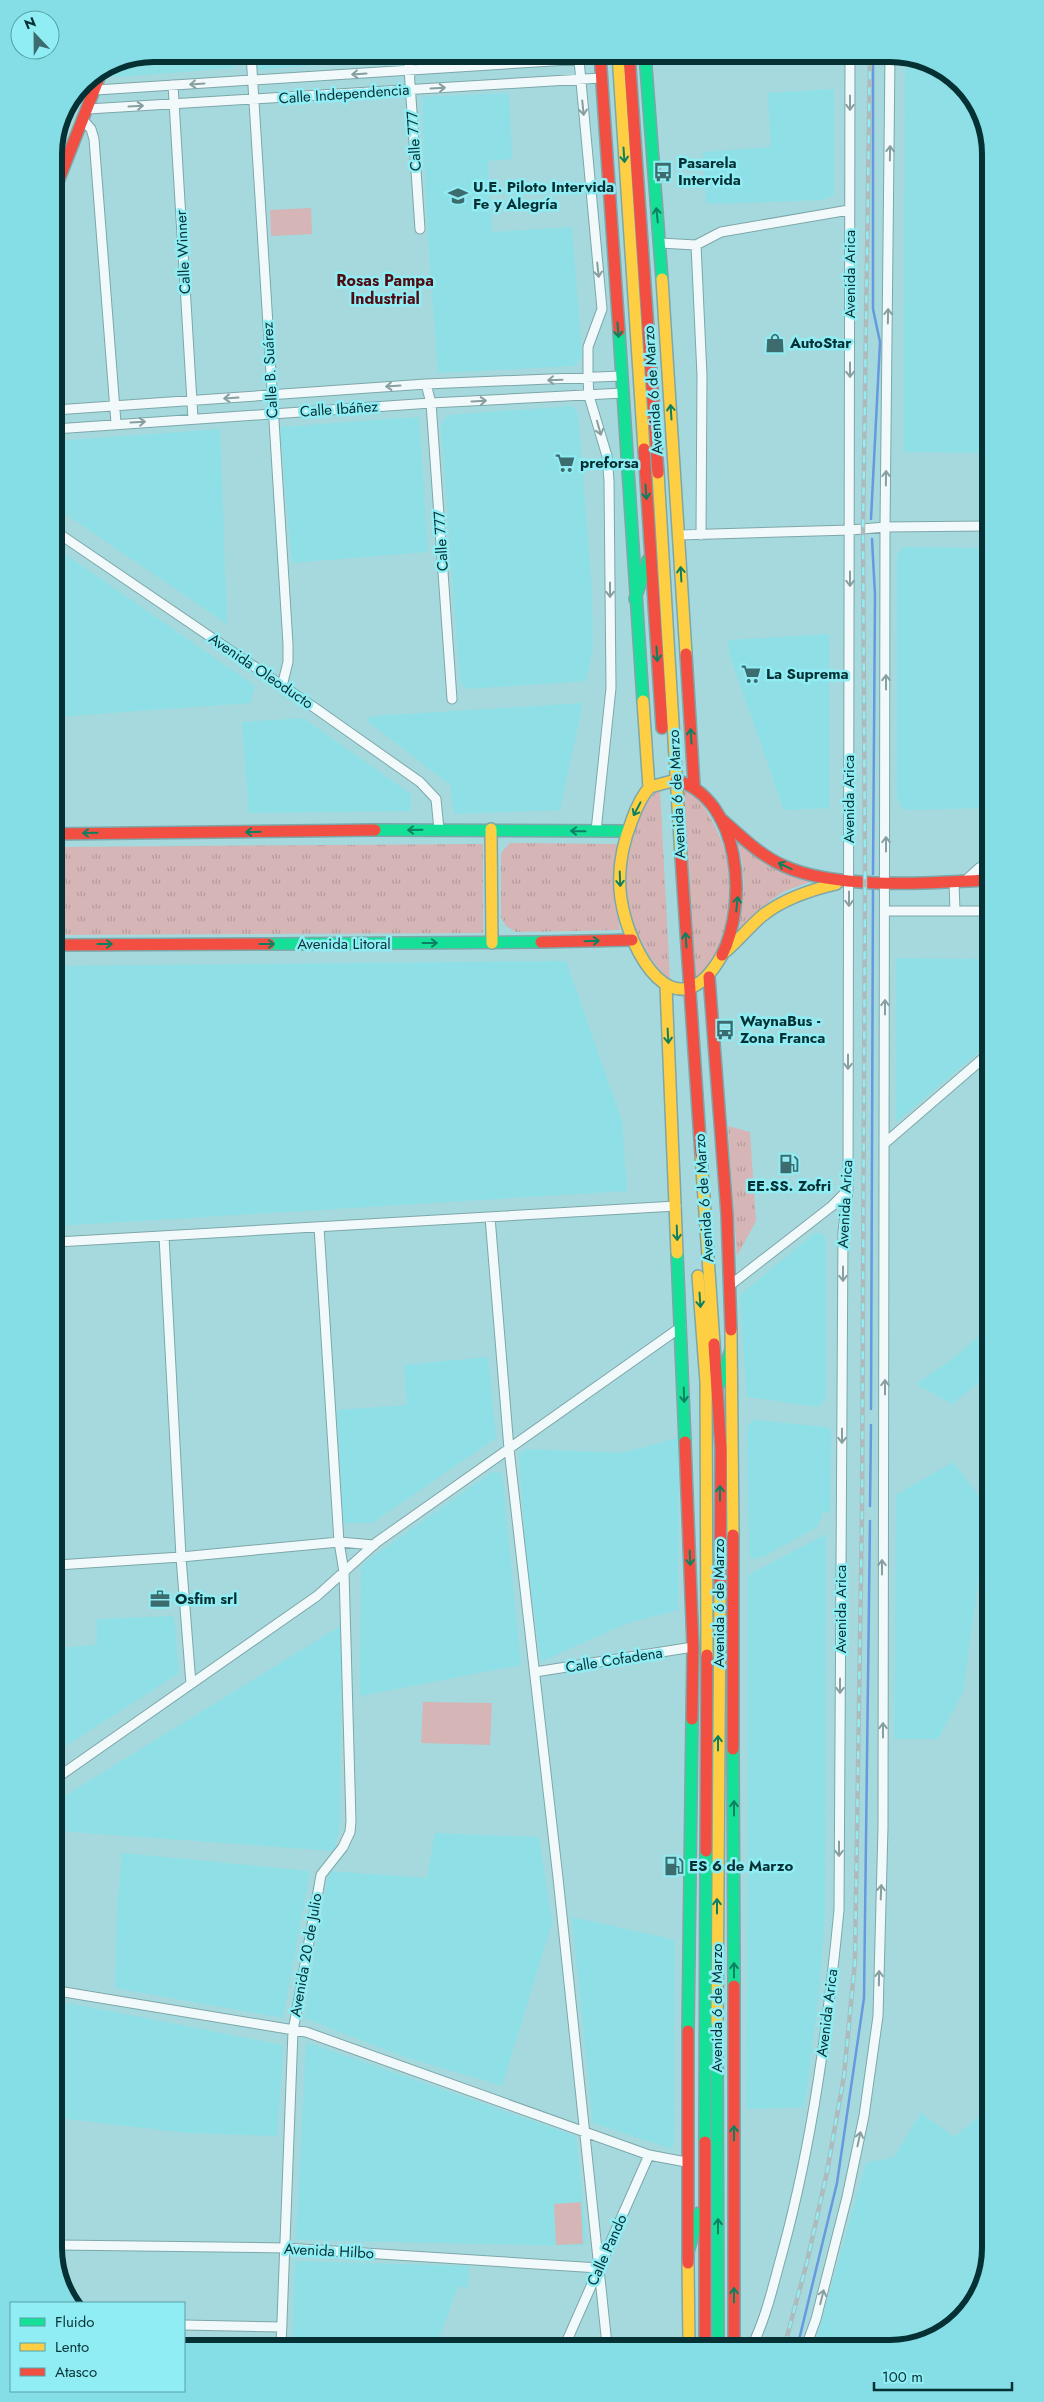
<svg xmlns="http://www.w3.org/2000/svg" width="1044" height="2402" viewBox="0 0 1044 2402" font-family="Jost,sans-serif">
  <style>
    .built { fill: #8ee0e6 }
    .grass { fill: url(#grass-tufts) }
    .garden { fill: #d5b5b5 }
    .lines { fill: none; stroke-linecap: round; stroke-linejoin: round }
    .stream { stroke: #69d; stroke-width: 2.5 }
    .street-casing { stroke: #7da7aa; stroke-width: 11 }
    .fast-casing { stroke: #7da7aa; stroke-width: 14 }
    .slow-casing { stroke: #7da7aa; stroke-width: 14 }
    .jam-casing { stroke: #7da7aa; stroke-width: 14 }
    .street { stroke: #f2f9fa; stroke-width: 9 }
    .fast { stroke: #16e098; stroke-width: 11 }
    .slow { stroke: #ffcf43; stroke-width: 11 }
    .jam { stroke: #f24e42; stroke-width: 11 }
    .rail-casing { stroke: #adbbbd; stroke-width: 4.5 }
    .rail { stroke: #90edf4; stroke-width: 2.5; stroke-dasharray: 8; stroke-linecap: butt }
    .oneway { stroke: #879fa1 }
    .oneway2 { stroke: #0d8061 }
    .labels { text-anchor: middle; stroke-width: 5; stroke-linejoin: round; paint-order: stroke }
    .street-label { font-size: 15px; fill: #053134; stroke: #90edf4 }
    .poi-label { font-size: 15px; font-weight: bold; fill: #053134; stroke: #90edf4; text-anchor: start }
    .neighbourhood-label { font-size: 16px; font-weight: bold; fill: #510b12; stroke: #90edf4 }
    .rim { fill: none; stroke: #053134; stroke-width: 6 }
  </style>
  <defs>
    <pattern id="grass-tufts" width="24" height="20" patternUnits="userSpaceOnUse" patternTransform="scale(1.25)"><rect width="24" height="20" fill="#d5b5b5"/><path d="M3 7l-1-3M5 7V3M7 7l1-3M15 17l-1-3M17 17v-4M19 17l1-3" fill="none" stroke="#b59c9c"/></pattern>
  </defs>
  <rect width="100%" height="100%" fill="#a6d9dd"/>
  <!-- built -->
  <path class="built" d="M154 54H233L234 68 116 77 111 75 114 63 116 61Z
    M256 54H396L397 58 258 70Z
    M416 54H490L416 59Z
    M905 57 951 75 985 122 986 453 904 452Z
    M834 89V195L822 200 710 204 706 202 703 152 771 147 768 93Z
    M509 93 512 159 488 161 492 232 572 227 582 356 575 366 438 373 428 237 422 97Z
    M572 406 578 413 592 591 593 649 586 681 465 689 460 681 441 424 448 415Z
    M419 417 428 552 292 563 280 427Z
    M220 429 227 624 55 507V441Z
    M55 547 255 686 250 703 55 717Z
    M904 547 986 548 987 808 904 810 897 798V554Z
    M829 634V808L784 810 730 656 728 640Z
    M583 703 560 810 454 814 450 785 366 720 373 716Z
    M303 718 411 794V811L249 813 242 722Z
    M896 958 987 959V1045L896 1122Z
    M566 961 622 1121 627 1191 57 1226 56 966Z
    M816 1232 826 1236V1398L819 1407 747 1397 740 1295Z
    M988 1328V1375L952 1404 916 1384 955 1357Z
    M488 1357 496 1438 372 1523H343L337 1410 407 1405 404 1365Z
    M753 1420 827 1427 831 1431 830 1512H823L817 1527 762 1557 752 1559 749 1554 747 1427Z
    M678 1438V1610L625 1624 541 1662 527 1562 519 1455 526 1449 622 1453Z
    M953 1462 988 1508V1523L986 1525 963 1692 938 1739H894L896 1495Z
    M492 1472 502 1473 521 1665 360 1696 361 1569 365 1562Z
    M826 1534 825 1915 819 1993 804 2107 747 2109 748 1575Z
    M174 1616 179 1673 58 1751V1648L97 1645V1619Z
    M342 1625 339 1830 334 1851 58 1831V1800Z
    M435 1833 539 1837 552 1923 502 2086 402 2056 304 2018 329 1871 427 1878Z
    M122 1853 310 1871 283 2018 115 1988 117 1910Z
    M572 1917 675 1940 674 2142 672 2149 593 2123Z
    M58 2001 283 2045 277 2136 188 2133 59 2118Z
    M306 2042 576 2136 587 2241 583 2246 296 2240Z
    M990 2107V2248L970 2309 922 2343 815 2344 866 2163 894 2157 921 2113 954 2137Z
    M295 2261 469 2266 468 2288 458 2286 440 2336 479 2346 292 2347Z"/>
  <!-- grass -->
  <path class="grass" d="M682 788C698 795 704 806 712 821 740 870 739 939 696 979Z
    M660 789 670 981C640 951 626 914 625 871 625 860 631 846 634 834 639 818 645 799 660 789Z
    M736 837 810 882 785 891 771 900 739 929C744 896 747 869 736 837Z
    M510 843 617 844 614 900 620 930 516 932 506 926 501 917V853Z
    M483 844V933L56 935V847Z
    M728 1126 750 1132 756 1221 737 1256Z"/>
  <!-- garden -->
  <path class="garden" d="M311 208 312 234 271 236 270 210Z
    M423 1702 492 1703 490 1745 421 1743Z
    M581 2202 583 2244 556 2245 554 2204Z"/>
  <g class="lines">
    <!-- stream -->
    <path class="stream" d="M871 519 880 342 873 309V54
      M872 539 875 595 873 874
      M871 1409 873 890
      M870 1506 871 1425
      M798 2344 837 2183 864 1998 870 1521"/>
    <defs>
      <path id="street" d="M251 54 288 644V662L282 686
        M408 54 420 229
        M579 60 602 309 588 347V379L589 396 607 456 609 481 611 688 596 831
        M173 85 193 419
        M96 90 600 58
        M88 109 601 78
        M83 120 91 129 94 139 116 423
        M660 243 696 245 721 232 849 210
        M696 245 702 375 701 535
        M426 384 431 403 452 699
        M55 410 426 384 621 376
        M55 429 431 403 623 393
        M55 531 315 708 420 782 436 799 439 830
        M679 535 851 530 885 527 986 526
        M965 881 979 868 987 865
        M954 882 955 911
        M886 911H987
        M885 1143 987 1055
        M490 1217 509 1449 558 1878 607 2345
        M164 1236 181 1557 191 1684
        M57 1242 676 1206
        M729 1286 832 1206 848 1190
        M57 1565 181 1557 339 1542 374 1545
        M535 1672 693 1647
        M58 1777 317 1596 377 1542 681 1327
        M58 1991 306 2032 649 2155 686 2162
        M59 2245 286 2248 599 2268
        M184 2325 282 2327
        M753 2344C767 2315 774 2282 783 2250 813 2139 828 2024 839 1910L843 1232 848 1190 850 54
        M807 2344 816 2319 847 2197 864 2116 878 2016 883 1827 885 527 890 54
        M565 2345 649 2155
        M281 2347 293 2031 321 1875 343 1847 350 1832 351 1821 344 1572 339 1542 319 1227"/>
      <path id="fast" d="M645 54 662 279
        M619 331 643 701
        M635 599 648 560
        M375 830 627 831
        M269 944 541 942
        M677 1253 685 1442
        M720 1383 731 1350
        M733 1749 734 1986
        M717 2024 718 2344
        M688 2031 692 1719
        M705 2142 706 1851
        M688 2252 699 2213"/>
      <path id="slow" d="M618 54 644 449
        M662 279 686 654
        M658 473 681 857
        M643 701 649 788
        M676 780 650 787C641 796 636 809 632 820 622 845 617 872 621 899 629 952 676 1037 722 955
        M491 829 492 943
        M726 951C739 940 749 927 762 916 783 899 810 890 836 884
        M666 987 677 1253
        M701 1155 714 1344
        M698 1276 706 1382 707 1655
        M731 1330 733 1535
        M717 2024 720 1595
        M688 2263 689 2345"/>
      <path id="jam" d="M600 54 619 331
        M629 54 658 473
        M54 192 102 70
        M644 449 662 728
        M686 654 694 785
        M676 780C741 799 748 903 722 955
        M720 818C740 835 759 855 784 866 837 890 929 883 987 880
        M56 834 375 830
        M681 857 701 1155
        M541 942 632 940
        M56 945 269 944
        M709 977 727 1214 731 1330
        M714 1344 721 1449 720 1595
        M685 1442 693 1647 692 1719
        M733 1535V1749
        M706 1851 707 1655
        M734 1986V2344
        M688 2263V2031
        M705 2344V2142"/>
    </defs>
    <!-- street casing -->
    <use href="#street" class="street-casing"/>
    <!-- fast casing -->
    <use href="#fast" class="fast-casing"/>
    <!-- slow casing -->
    <use href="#slow" class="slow-casing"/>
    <!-- jam casing -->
    <use href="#jam" class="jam-casing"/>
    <!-- street -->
    <use href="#street" class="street"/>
    <!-- fast -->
    <use href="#fast" class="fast"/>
    <!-- slow -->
    <use href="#slow" class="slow"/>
    <!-- jam -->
    <use href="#jam" class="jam"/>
    <defs>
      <path id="rail" d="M785 2344 807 2262 827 2172 844 2076 855 1961 862 1512 865 881 863 528 870 54"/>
    </defs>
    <!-- rail casing -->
    <use href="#rail" class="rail-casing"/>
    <!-- rail -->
    <use href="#rail" class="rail"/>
  </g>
  <!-- one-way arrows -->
  <defs><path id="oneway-shaft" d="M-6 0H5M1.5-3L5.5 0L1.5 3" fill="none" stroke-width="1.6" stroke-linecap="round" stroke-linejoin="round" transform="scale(1.25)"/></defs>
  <g class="oneway">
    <use href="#oneway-shaft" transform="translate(359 74) rotate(176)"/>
    <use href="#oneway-shaft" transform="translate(197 84) rotate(176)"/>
    <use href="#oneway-shaft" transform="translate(438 88) rotate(-3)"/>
    <use href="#oneway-shaft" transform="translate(850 103) rotate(90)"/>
    <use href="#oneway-shaft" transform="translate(136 106) rotate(-3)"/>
    <use href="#oneway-shaft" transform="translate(583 108) rotate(84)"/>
    <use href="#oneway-shaft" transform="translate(890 153) rotate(-89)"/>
    <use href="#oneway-shaft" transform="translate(598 270) rotate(84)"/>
    <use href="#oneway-shaft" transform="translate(888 316) rotate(-89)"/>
    <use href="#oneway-shaft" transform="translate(850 370) rotate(90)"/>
    <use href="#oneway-shaft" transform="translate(555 380) rotate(178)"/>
    <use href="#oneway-shaft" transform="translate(393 386) rotate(176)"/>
    <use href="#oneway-shaft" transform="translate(231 398) rotate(176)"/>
    <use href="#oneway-shaft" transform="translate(479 401) rotate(-3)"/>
    <use href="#oneway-shaft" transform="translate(138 422) rotate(-3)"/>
    <use href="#oneway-shaft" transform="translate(599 428) rotate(74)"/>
    <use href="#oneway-shaft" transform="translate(886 478) rotate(-89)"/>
    <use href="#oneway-shaft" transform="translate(850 579) rotate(90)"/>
    <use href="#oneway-shaft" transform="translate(610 590) rotate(90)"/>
    <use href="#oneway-shaft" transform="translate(886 682) rotate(-90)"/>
    <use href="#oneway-shaft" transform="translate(886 844) rotate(-90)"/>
    <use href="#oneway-shaft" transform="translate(849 899) rotate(90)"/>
    <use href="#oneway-shaft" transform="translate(885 1007) rotate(-90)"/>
    <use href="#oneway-shaft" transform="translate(848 1062) rotate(90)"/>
    <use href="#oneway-shaft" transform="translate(843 1274) rotate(90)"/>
    <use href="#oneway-shaft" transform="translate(885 1387) rotate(-90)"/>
    <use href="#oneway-shaft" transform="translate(842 1436) rotate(90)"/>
    <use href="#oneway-shaft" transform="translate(882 1567) rotate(-90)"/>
    <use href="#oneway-shaft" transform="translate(840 1686) rotate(90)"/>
    <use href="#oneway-shaft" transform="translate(883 1730) rotate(-90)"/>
    <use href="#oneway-shaft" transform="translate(839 1849) rotate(90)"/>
    <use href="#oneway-shaft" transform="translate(881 1892) rotate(-88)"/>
    <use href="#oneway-shaft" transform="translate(879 1978) rotate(-89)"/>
    <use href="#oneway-shaft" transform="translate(859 2139) rotate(-78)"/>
    <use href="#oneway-shaft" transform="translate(822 2297) rotate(-76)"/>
  </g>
  <g class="oneway2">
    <use href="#oneway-shaft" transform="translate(624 155) rotate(86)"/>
    <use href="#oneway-shaft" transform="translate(657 215) rotate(-96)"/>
    <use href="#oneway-shaft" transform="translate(618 330) rotate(86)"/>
    <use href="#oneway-shaft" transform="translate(671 412) rotate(-94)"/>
    <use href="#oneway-shaft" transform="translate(646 492) rotate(86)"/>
    <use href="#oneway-shaft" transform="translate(681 574) rotate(-93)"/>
    <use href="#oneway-shaft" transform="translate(657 654) rotate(86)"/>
    <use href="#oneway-shaft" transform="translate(691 736) rotate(-94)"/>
    <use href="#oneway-shaft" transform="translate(637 809) rotate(118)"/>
    <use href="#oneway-shaft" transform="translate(415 830) rotate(179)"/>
    <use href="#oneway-shaft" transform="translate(578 831) rotate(-179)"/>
    <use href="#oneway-shaft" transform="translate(253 832) rotate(179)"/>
    <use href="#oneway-shaft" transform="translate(90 833) rotate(179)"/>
    <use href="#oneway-shaft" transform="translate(785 866) rotate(-155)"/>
    <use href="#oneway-shaft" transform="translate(620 879) rotate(88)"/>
    <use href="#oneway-shaft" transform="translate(737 904) rotate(-84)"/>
    <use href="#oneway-shaft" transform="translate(686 940) rotate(-94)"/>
    <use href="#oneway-shaft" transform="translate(592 941) rotate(-2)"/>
    <use href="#oneway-shaft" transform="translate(430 943)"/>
    <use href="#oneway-shaft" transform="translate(105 944)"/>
    <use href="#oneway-shaft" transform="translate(267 944)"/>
    <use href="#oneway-shaft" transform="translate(668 1036) rotate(87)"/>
    <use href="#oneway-shaft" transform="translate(677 1233) rotate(88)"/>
    <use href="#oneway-shaft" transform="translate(700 1300) rotate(86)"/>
    <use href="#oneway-shaft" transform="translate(684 1395) rotate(88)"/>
    <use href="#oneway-shaft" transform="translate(720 1493) rotate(-90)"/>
    <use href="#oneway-shaft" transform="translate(690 1558) rotate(88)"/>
    <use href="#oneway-shaft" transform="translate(718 1743) rotate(-90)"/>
    <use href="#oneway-shaft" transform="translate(734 1808) rotate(-90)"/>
    <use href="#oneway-shaft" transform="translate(717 1906) rotate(-90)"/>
    <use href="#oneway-shaft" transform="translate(734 1970) rotate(-90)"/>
    <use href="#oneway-shaft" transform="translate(734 2133) rotate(-90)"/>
    <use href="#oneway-shaft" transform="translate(718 2226) rotate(-90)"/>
    <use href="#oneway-shaft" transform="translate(734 2295) rotate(-90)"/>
  </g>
  <!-- icons -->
  <defs>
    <symbol id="bus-bare" viewBox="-9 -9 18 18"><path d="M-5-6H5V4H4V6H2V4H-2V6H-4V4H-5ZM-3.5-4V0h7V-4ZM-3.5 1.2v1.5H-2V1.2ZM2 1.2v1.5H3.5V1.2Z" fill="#3d6c6f" stroke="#90edf4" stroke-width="2.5" paint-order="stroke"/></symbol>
    <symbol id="school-bare" viewBox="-9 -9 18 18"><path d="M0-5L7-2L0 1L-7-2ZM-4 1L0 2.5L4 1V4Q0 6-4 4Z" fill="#3d6c6f" stroke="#90edf4" stroke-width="2.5" paint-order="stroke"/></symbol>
    <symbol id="shop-bare" viewBox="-9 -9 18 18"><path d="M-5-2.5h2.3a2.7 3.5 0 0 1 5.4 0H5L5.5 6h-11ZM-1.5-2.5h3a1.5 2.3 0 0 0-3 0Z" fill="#3d6c6f" stroke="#90edf4" stroke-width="2.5" paint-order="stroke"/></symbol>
    <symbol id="supermarket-bare" viewBox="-9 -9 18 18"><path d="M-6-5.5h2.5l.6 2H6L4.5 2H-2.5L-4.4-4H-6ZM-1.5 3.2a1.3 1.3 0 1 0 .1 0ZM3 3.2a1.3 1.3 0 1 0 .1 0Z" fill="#3d6c6f" stroke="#90edf4" stroke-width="2.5" paint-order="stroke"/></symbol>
    <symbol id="fuel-bare" viewBox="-9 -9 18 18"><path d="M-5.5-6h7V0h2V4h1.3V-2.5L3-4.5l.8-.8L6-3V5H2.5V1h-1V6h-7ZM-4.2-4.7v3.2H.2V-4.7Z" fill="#3d6c6f" stroke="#90edf4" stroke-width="2.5" paint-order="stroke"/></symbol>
    <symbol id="office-bare" viewBox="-9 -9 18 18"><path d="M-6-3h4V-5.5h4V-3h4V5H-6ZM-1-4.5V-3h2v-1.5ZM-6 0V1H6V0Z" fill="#3d6c6f" stroke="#90edf4" stroke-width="2.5" paint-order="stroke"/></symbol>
  </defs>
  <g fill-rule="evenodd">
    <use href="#bus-bare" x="649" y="158" width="28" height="28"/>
    <use href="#school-bare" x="444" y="182" width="28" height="28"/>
    <use href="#shop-bare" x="761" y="329" width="28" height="28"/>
    <use href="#supermarket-bare" x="551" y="449" width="28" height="28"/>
    <use href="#supermarket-bare" x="737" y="660" width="28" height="28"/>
    <use href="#bus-bare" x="711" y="1016" width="28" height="28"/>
    <use href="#fuel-bare" x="775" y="1150" width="28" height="28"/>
    <use href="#office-bare" x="146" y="1585" width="28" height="28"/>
    <use href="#fuel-bare" x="660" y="1852" width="28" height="28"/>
  </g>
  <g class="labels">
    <!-- street labels -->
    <g class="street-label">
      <text transform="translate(344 94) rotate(-4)" y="5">Calle Independencia</text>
      <text transform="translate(414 141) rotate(-94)" y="5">Calle 777</text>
      <text transform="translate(183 252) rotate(-93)" y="5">Calle Winner</text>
      <text transform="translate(850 274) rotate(-90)" y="5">Avenida Arica</text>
      <text transform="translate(270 370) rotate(-93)" y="5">Calle B. Suárez</text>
      <text transform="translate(653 390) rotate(-94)" y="5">Avenida 6 de Marzo</text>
      <text transform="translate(339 409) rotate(-4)" y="5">Calle Ibáñez</text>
      <text transform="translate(441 541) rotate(-94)" y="5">Calle 777</text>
      <text transform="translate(261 671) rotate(34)" y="5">Avenida Oleoducto</text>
      <text transform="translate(677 794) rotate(-93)" y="5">Avenida 6 de Marzo</text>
      <text transform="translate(849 799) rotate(-90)" y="5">Avenida Arica</text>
      <text x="344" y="949">Avenida Litoral</text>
      <text transform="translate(704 1198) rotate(-94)" y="5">Avenida 6 de Marzo</text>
      <text transform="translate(845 1204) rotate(-87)" y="5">Avenida Arica</text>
      <text transform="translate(719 1603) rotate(-90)" y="5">Avenida 6 de Marzo</text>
      <text transform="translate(841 1609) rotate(-90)" y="5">Avenida Arica</text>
      <text transform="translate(614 1660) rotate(-9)" y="5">Calle Cofadena</text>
      <text transform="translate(306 1955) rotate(-80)" y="5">Avenida 20 de Julio</text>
      <text transform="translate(717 2008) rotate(-90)" y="5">Avenida 6 de Marzo</text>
      <text transform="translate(827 2013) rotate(-83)" y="5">Avenida Arica</text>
      <text transform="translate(607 2250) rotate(-66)" y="5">Calle Pando</text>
      <text transform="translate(329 2251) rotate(3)" y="5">Avenida Hilbo</text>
    </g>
    <!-- poi labels -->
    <g class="poi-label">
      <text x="678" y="168">Pasarela<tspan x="678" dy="17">Intervida</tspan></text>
      <text x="473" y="192">U.E. Piloto Intervida<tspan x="473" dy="17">Fe y Alegría</tspan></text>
      <text x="790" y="348">AutoStar</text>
      <text x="580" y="468">preforsa</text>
      <text x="766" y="679">La Suprema</text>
      <text x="740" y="1026">WaynaBus -<tspan x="740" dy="17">Zona Franca</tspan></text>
      <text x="789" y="1191" text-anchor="middle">EE.SS. Zofri</text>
      <text x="175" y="1604">Osfim srl</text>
      <text x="689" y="1871">ES 6 de Marzo</text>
    </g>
    <!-- neighbourhood labels -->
    <g class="neighbourhood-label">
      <text x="385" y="286">Rosas Pampa<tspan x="385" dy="18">Industrial</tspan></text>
    </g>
  </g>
  <!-- crop -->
  <path d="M0 0H1044V2402H0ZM154 62H890A92 92 0 0 1 982 154V2248A92 92 0 0 1 890 2340H154A92 92 0 0 1 62 2248V154A92 92 0 0 1 154 62Z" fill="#85dee5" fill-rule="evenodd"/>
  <path class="rim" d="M154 62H890A92 92 0 0 1 982 154V2248A92 92 0 0 1 890 2340H154A92 92 0 0 1 62 2248V154A92 92 0 0 1 154 62Z"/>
  <!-- legend -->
  <rect x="10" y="2302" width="175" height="90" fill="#90edf4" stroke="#58a2a7"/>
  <rect x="20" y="2318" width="25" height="8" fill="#16e098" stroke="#58a2a7"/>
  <text x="55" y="2327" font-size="15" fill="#053134">Fluido</text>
  <rect x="20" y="2343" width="25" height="8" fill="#ffcf43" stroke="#58a2a7"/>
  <text x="55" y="2352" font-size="15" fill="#053134">Lento</text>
  <rect x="20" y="2368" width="25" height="8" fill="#f24e42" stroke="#58a2a7"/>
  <text x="55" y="2377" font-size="15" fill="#053134">Atasco</text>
  <!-- north arrow -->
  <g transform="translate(35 35) rotate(338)"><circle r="24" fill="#90edf4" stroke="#58a2a7"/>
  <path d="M0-4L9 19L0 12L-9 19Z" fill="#3d6c6f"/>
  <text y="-8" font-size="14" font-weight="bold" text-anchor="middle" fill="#053134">N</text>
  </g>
  <!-- scale -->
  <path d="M874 2382v8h138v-8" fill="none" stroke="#053134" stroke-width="2.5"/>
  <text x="882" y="2382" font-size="15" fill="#053134" stroke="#90edf4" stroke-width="4" paint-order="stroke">100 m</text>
</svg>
